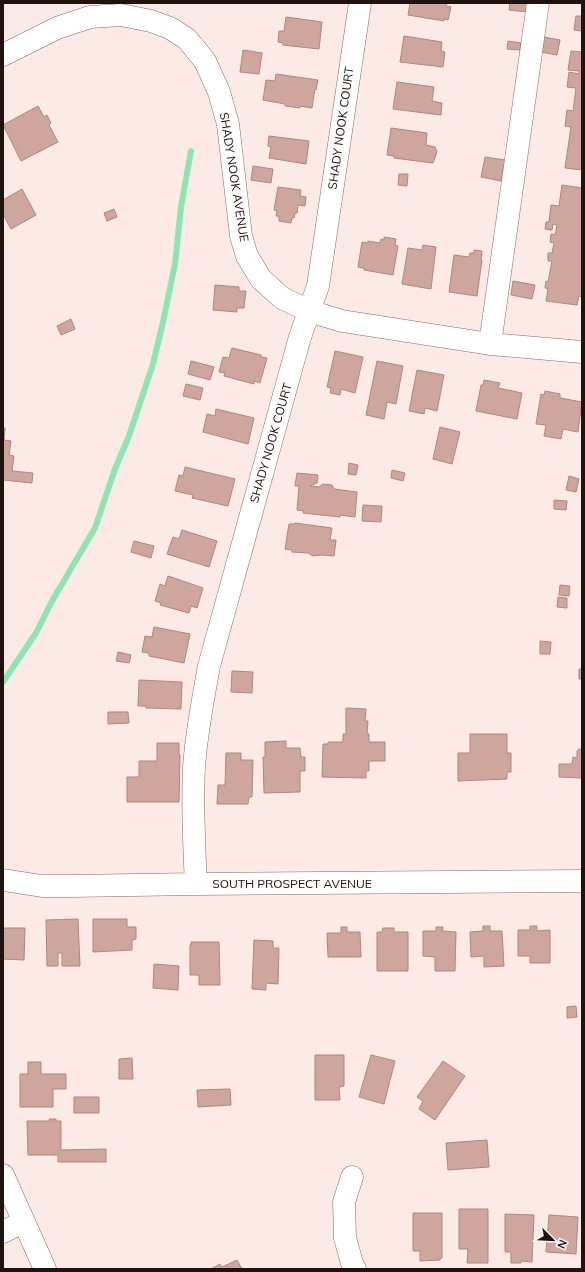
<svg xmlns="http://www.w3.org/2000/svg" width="585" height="1272" viewBox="0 0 585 1272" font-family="Mulish,sans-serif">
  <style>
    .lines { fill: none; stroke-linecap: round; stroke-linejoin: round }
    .stream { stroke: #8de5b1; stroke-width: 6 }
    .building { fill: #cea69d; stroke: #ae877e }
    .minor-casing { stroke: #8d685f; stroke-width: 23 }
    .minor { stroke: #fff; stroke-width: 22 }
    .labels { text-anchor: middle; stroke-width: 3.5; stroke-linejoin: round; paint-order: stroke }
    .street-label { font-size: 12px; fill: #20120e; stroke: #fbfbfb }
  </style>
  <rect width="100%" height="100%" fill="#fbeae5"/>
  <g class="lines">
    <!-- stream -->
    <path class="stream" d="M3 682 36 633 52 601 95 528 115 469 129 436 153 364 163 322 175 264 181 207 191 151"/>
  </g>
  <!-- building -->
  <path class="building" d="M410 3H447L446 6 451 7 448 20 444 19V21L408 15Z
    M510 3H529L528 12 509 10Z
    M576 16H582V31L574 30Z
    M286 17 322 22 319 49 283 45V43L278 42 279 31H284Z
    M404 36 442 42 441 51 445 52 443 67 400 62Z
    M544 37 560 40 557 55 541 52Z
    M508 41 521 43 520 50 507 49Z
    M243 50 262 53 259 74 240 72Z
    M571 51 582 52V170L565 168 571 127 565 126 567 110 573 111 576 88 567 87 569 72 579 74V71L568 70Z
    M276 74 318 80 316 90 315 89 312 108 300 106V108L285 106V104L263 100 266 80 275 81Z
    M397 82 434 87 432 101 442 103 441 115 393 109Z
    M38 106 44 117 47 115 51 123 49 125 58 142 21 161 3 125Z
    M391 128 427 133 426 145 435 147 437 152 433 163 394 158V156L387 155Z
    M269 136 309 141 306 164 269 158 271 147 268 146Z
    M485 157 505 160 501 181 481 177Z
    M253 166 273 169 271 183 251 180Z
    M399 174H408L407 186 398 185Z
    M562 185 582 188V283L581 286H582V297L579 296 577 305 546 301 548 289 545 288 546 281 548 282 552 261H548V253H552L554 243 550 242 551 234 555 235 557 225 553 224 552 230 545 229 546 222H549L551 205 559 206Z
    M278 187 301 190 300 196 306 197 305 206 298 205 297 213H295L294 218H292L291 223 279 221V216H276L277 211 274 210Z
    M22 189 36 215 11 229 3 214V200Z
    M114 209 117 217 107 221 104 213Z
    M384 237 396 239 395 245 398 246 393 275 364 270V268L358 267 362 242 368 243V241L380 243 381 239 384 240Z
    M423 245 436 247 431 289 402 284 408 248 422 250Z
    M474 250 482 251 481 260H482L477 296 449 292 454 255 469 257 470 253H474Z
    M513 281 535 285 532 299 511 295Z
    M215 285 239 287V291H246L244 308H237V312L213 310Z
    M71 319 75 329 61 335 57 326Z
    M232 348 261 355V357L267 358 260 383 254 381V384L224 376 225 373 219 372 223 357 229 358Z
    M335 351 363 357 355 393 341 389 340 395 330 393 331 388 327 387Z
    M191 361 214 367 210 380 188 374Z
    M377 361 403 366 396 404 387 402 384 419 366 415Z
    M417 370 444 375 437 411 425 408 424 414 409 411Z
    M484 380 500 383 498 388 522 393 517 419 476 411 481 385H483Z
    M186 384 203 388 200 400 183 396Z
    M545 391 560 394V398L582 402 578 432 563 429 561 439 544 436 546 425 536 424 541 394 544 395Z
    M216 409 254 418 248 444 203 432 207 414 215 416Z
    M440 427 460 432 452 464 433 459Z
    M3 428H5L4 440 11 441 9 455 14 456 12 471 33 473 32 483 3 480Z
    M349 463 358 465 356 475 348 474Z
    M185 467 235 479 228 506 192 498 193 495 175 491 179 475 183 476Z
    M392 470 405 473 403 481 391 478Z
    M297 473 318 475 317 483 310 486 319 487 323 484 332 485 334 489 357 492 355 517 340 515V517L303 513 304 511 297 510 299 486H295Z
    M569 476 579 479 576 492 566 490Z
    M554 500 567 501 566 510 554 509Z
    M363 505 382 506 381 522 362 521Z
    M295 523 332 528 330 540H336L334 556 321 555 313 556 308 553 292 552V550L285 549 289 524H295Z
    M182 530 217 541 209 567 167 554 173 537 179 539Z
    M134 541 154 546 151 558 131 552Z
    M168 576 203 588 197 608 191 606 189 613 160 605 161 603 155 601 160 584 165 586Z
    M560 585 570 586 569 596 559 595Z
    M558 597 567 598V608L557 607Z
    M154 627 190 634 184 663 149 656V653L142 652 145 636 152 637Z
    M540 641 551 642 550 654H540Z
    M118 652 131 655 129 663 116 661Z
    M579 669H582V679H579Z
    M232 671 253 672 252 693 231 692Z
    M139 680 182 682 181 709 146 708V706H138Z
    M346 708 366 709 365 721H368L367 734H369V742H385V761H369V771H366V778L322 777 323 744H328V742H343V734H346Z
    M108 712H128L129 723 108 724Z
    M470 734H507V753H511V772H507V779L458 781V753H470Z
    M582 740V778L559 777V764H572L573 757 577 758V751L579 749H582Z
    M286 741V748H300L301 757H305V771H300V792L264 793 263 757H265V742Z
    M157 743H179V754L180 755 179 802H127V777H139V761H157Z
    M226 753H241V760H253L252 797H249L248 804H217L218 785H225Z
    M78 919 80 966H62V953H58V966H47L46 920Z
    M93 919H127V927H136V939L132 940V950L93 952Z
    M483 926H490V931H502L504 966 484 967V956L471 957 470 932 483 931Z
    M530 926H537V931L550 930V963H530V956H518V930H530Z
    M341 927H347V932H360L361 957H328L327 933H341Z
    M436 927H443L442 931 456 932 455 971H435V957L423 956V931H436Z
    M3 928H25L24 960 3 959Z
    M383 928H394V932H408V971H377V932H382Z
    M254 940 273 941V948H279L278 984 266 983V990L252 989Z
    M191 942H219L220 985H199V975H190V945H191Z
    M154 964 179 966 178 990 153 988Z
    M576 1006 577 1017 567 1018V1007Z
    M315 1055H344V1086L339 1087 340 1100H315Z
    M371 1055 395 1061 384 1104 359 1097Z
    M132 1058 133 1079H119V1059Z
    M443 1061 465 1076 435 1120 419 1109 423 1101 417 1097Z
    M28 1062H41V1074H66V1089H53V1107H20V1074H28Z
    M230 1089 231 1105 198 1107 197 1090Z
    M74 1097H99V1113H74Z
    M49 1119H56V1121H61V1150L106 1149V1162H58V1155H28L27 1121H50Z
    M487 1140 489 1167 448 1170 446 1143Z
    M459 1209H488V1263H467L468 1249H459Z
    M413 1213H442V1258H440V1260L420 1261V1251H413Z
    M505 1214 534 1215 532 1262 521 1261V1263H511V1252H505Z
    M549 1215 578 1217 576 1254 546 1252Z
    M237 1260 242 1269H211L220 1264 222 1267Z"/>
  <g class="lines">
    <defs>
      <path id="minor" d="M3 55 57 28 90 17 121 15 151 21 170 28 187 39 205 61 219 92 228 124 241 236 247 256 261 279 282 298 309 311 342 321 490 344 582 352
        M490 344 538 3
        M3 880 42 886H71L196 884 582 881
        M196 884C194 845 192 807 194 768 196 734 203 700 209 666L300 337 318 286 360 3
        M3 1175 45 1269
        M352 1177 344 1202 345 1238 352 1263 355 1269
        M3 1232 23 1222"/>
    </defs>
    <!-- minor casing -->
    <use href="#minor" class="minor-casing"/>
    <!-- minor -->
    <use href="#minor" class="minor"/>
  </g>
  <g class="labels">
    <!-- street labels -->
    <g class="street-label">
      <text transform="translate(341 128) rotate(-82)" y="4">SHADY NOOK COURT</text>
      <text transform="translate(234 177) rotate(81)" y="4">SHADY NOOK AVENUE</text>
      <text transform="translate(271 443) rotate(-74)" y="4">SHADY NOOK COURT</text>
      <text x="292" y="888">SOUTH PROSPECT AVENUE</text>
    </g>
  </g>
  <!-- border -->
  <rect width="585" height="1272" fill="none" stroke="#20120e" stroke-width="8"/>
  <!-- north arrow -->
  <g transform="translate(553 1240) rotate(114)" stroke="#fbfbfb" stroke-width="3" paint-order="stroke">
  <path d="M0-3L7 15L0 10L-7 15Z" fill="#20120e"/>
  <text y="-6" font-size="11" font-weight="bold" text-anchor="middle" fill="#20120e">N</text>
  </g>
</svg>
